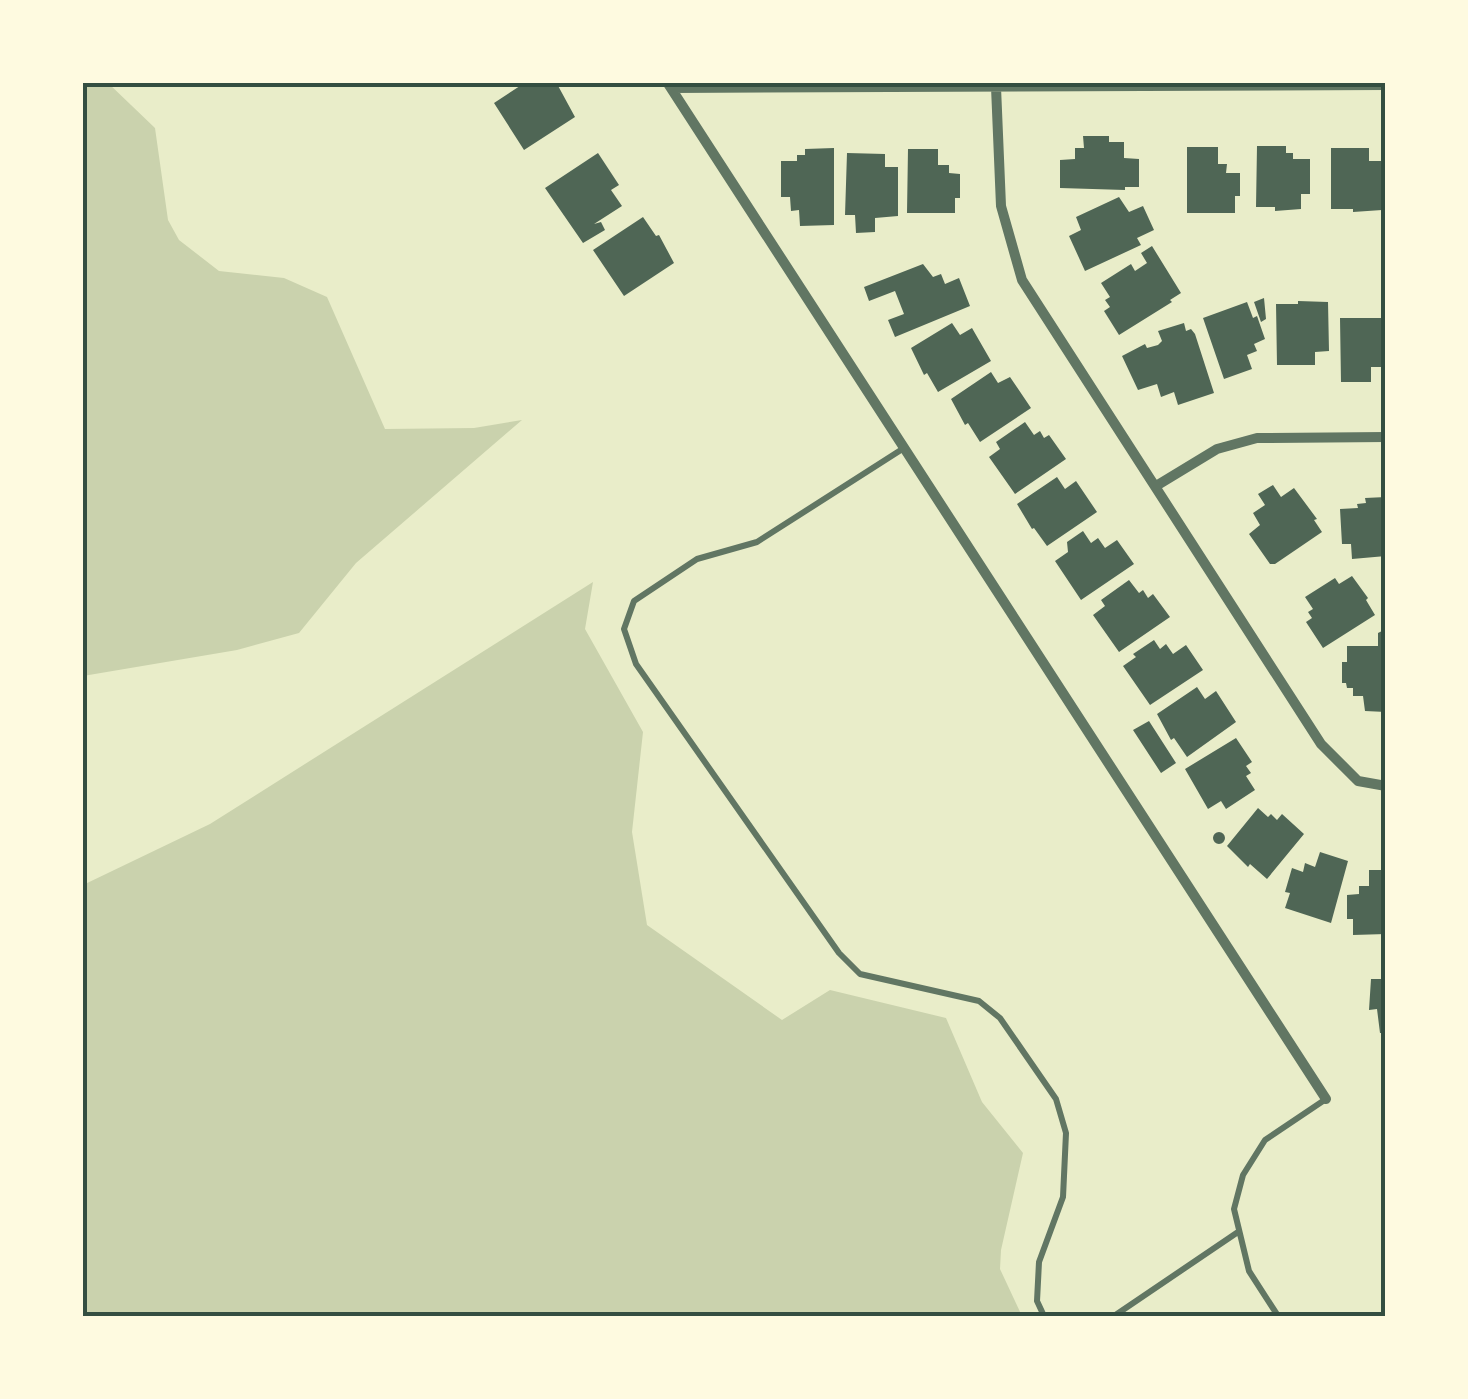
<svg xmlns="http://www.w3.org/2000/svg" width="1468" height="1399" viewBox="0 0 1468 1399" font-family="'PT Sans',sans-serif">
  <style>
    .green { fill: #cad2ad }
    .building { fill: #4f6655 }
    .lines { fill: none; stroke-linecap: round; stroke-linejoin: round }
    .service { stroke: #617663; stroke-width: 6 }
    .minor { stroke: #617663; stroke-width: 10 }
    .neatline { fill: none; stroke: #344e41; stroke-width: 4 }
  </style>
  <rect width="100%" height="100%" fill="#e9edc9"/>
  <!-- green -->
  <path class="green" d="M107 82 155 128 168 220 179 240 219 271 284 278 327 297 385 429 474 428 522 420 356 563 299 633 237 650 83 676 82 83Z
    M593 582 585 629 643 732 632 832 647 925 782 1020 830 990 946 1018 982 1102 1023 1153 1001 1250 1000 1269 1022 1316H83V885L210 824Z"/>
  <!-- building -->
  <path class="building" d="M526 82H556L575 117 524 150 494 103Z
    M1083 136H1109V142H1124V158L1139 159V187H1125V190L1060 188V160L1075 159V148H1084Z
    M1257 146H1286V153H1293V159H1310V194H1301V209L1275 211V207H1256Z
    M1187 147H1218V164H1227L1226 173H1240V196H1235V213H1187Z
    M834 148V225L800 226 799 210 791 211 790 197H781V161H797V155H805V149Z
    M1331 148H1369V161H1384L1382 210 1353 212V209H1331Z
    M908 149H938V165H949V173L960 174V198H955V213H907Z
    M598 153 619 185 611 190 622 206 594 224 601 222 605 230 583 243 545 188Z
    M847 153 885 154V167H898V216L875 218V232L856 233 855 215H845Z
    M1119 197 1129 212 1143 206 1154 230 1137 238 1141 245 1085 271 1069 236 1081 230 1076 217Z
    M643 217 656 236 659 235 674 263 624 296 593 250Z
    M1152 246 1181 293 1170 300 1172 302 1119 335 1104 311 1110 307 1105 300 1110 297 1101 283 1131 264 1135 271 1147 263 1141 253Z
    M923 264 933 277 941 274 945 284 959 278 970 306 895 337 888 320 904 314 895 291 869 301 864 287Z
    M1264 298 1266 319 1261 322 1254 302Z
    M1298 301 1328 302 1329 351 1315 352V365H1277L1276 304H1298Z
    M1247 302 1253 318 1257 316 1265 339 1254 344 1257 351 1247 355 1252 369 1224 379 1203 318Z
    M1340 318H1386V358H1381L1382 367H1371V382H1341Z
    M952 323 960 335 972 328 991 361 938 392 927 373 924 375 911 348Z
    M1184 323 1186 331 1191 329 1195 334 1214 393 1178 405 1174 392 1161 397 1157 384 1138 390 1122 356 1145 344 1147 348 1158 345 1162 341 1158 331Z
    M991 372 998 383 1010 377 1031 408 980 442 968 423 965 425 951 399Z
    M1025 422 1034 435 1040 431 1044 438 1049 435 1066 459 1015 494 989 457 1000 449 996 442Z
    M1057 477 1065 489 1076 481 1097 512 1047 546 1034 528 1032 529 1017 504Z
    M1273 485 1281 497 1294 488 1317 519 1314 520 1322 532 1275 564H1270L1249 534 1260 525 1253 513 1265 505 1258 494Z
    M1386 497V556L1352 559 1351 544H1342L1340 509 1358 508 1357 504 1366 503 1365 498Z
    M1083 531 1091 543 1098 538 1105 548 1117 540 1134 564 1081 600 1055 561 1068 552 1067 542Z
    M1352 576 1368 598 1366 600 1375 615 1323 648 1306 622 1312 618 1308 612 1313 609 1305 597 1335 578 1339 584Z
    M1129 580 1139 593 1143 590 1148 598 1153 594 1170 617 1119 652 1093 615 1105 606 1101 600Z
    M1386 629V712L1365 711 1363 696H1353V688H1347L1346 683H1342V662H1347V646H1378V633Z
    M1154 640 1160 649 1166 644 1173 654 1186 645 1203 670 1150 705 1123 666 1136 657 1133 654Z
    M1197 687 1205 699 1216 691 1236 722 1187 757 1174 738 1171 740 1157 714Z
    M1149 721 1176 763 1161 773 1133 730Z
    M1236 738 1252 762 1246 766 1251 773 1246 776 1255 790 1226 809 1221 801 1208 809 1185 769Z
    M1258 808 1268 817 1271 814 1277 820 1282 814 1304 834 1267 879 1250 864 1248 867 1227 846Z
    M1213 838a6 6 0 1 1 12 0a6 6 0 1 1-12 0Z
    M1320 852 1348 861 1331 923 1285 908 1290 893 1285 892 1292 868 1303 872 1305 863 1315 867Z
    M1369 870H1386V934L1353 935V919H1347V895L1359 894V886H1369Z
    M1371 979H1386V1033H1380L1377 1009 1369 1010Z"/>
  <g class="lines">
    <!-- service -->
    <path class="service" d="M904 448 757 542 697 559 634 601 624 629 636 664 839 953 860 974 979 1001 1000 1018 1056 1099 1066 1133 1063 1197 1039 1262 1037 1301 1044 1316
      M1114 1316 1238 1232
      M1278 1316 1249 1271 1234 1209 1243 1175 1265 1140 1326 1099"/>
    <!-- minor -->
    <path class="minor" d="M667 82 1326 1099
      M996 87 1001 206 1022 280 1321 744 1358 781 1386 786
      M671 88 1386 85
      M1156 486 1217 449 1257 438 1386 437"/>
  </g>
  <!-- border -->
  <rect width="1468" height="1399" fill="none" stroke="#fefae0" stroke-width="170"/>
  <rect x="85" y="85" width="1298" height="1229" class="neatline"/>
</svg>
